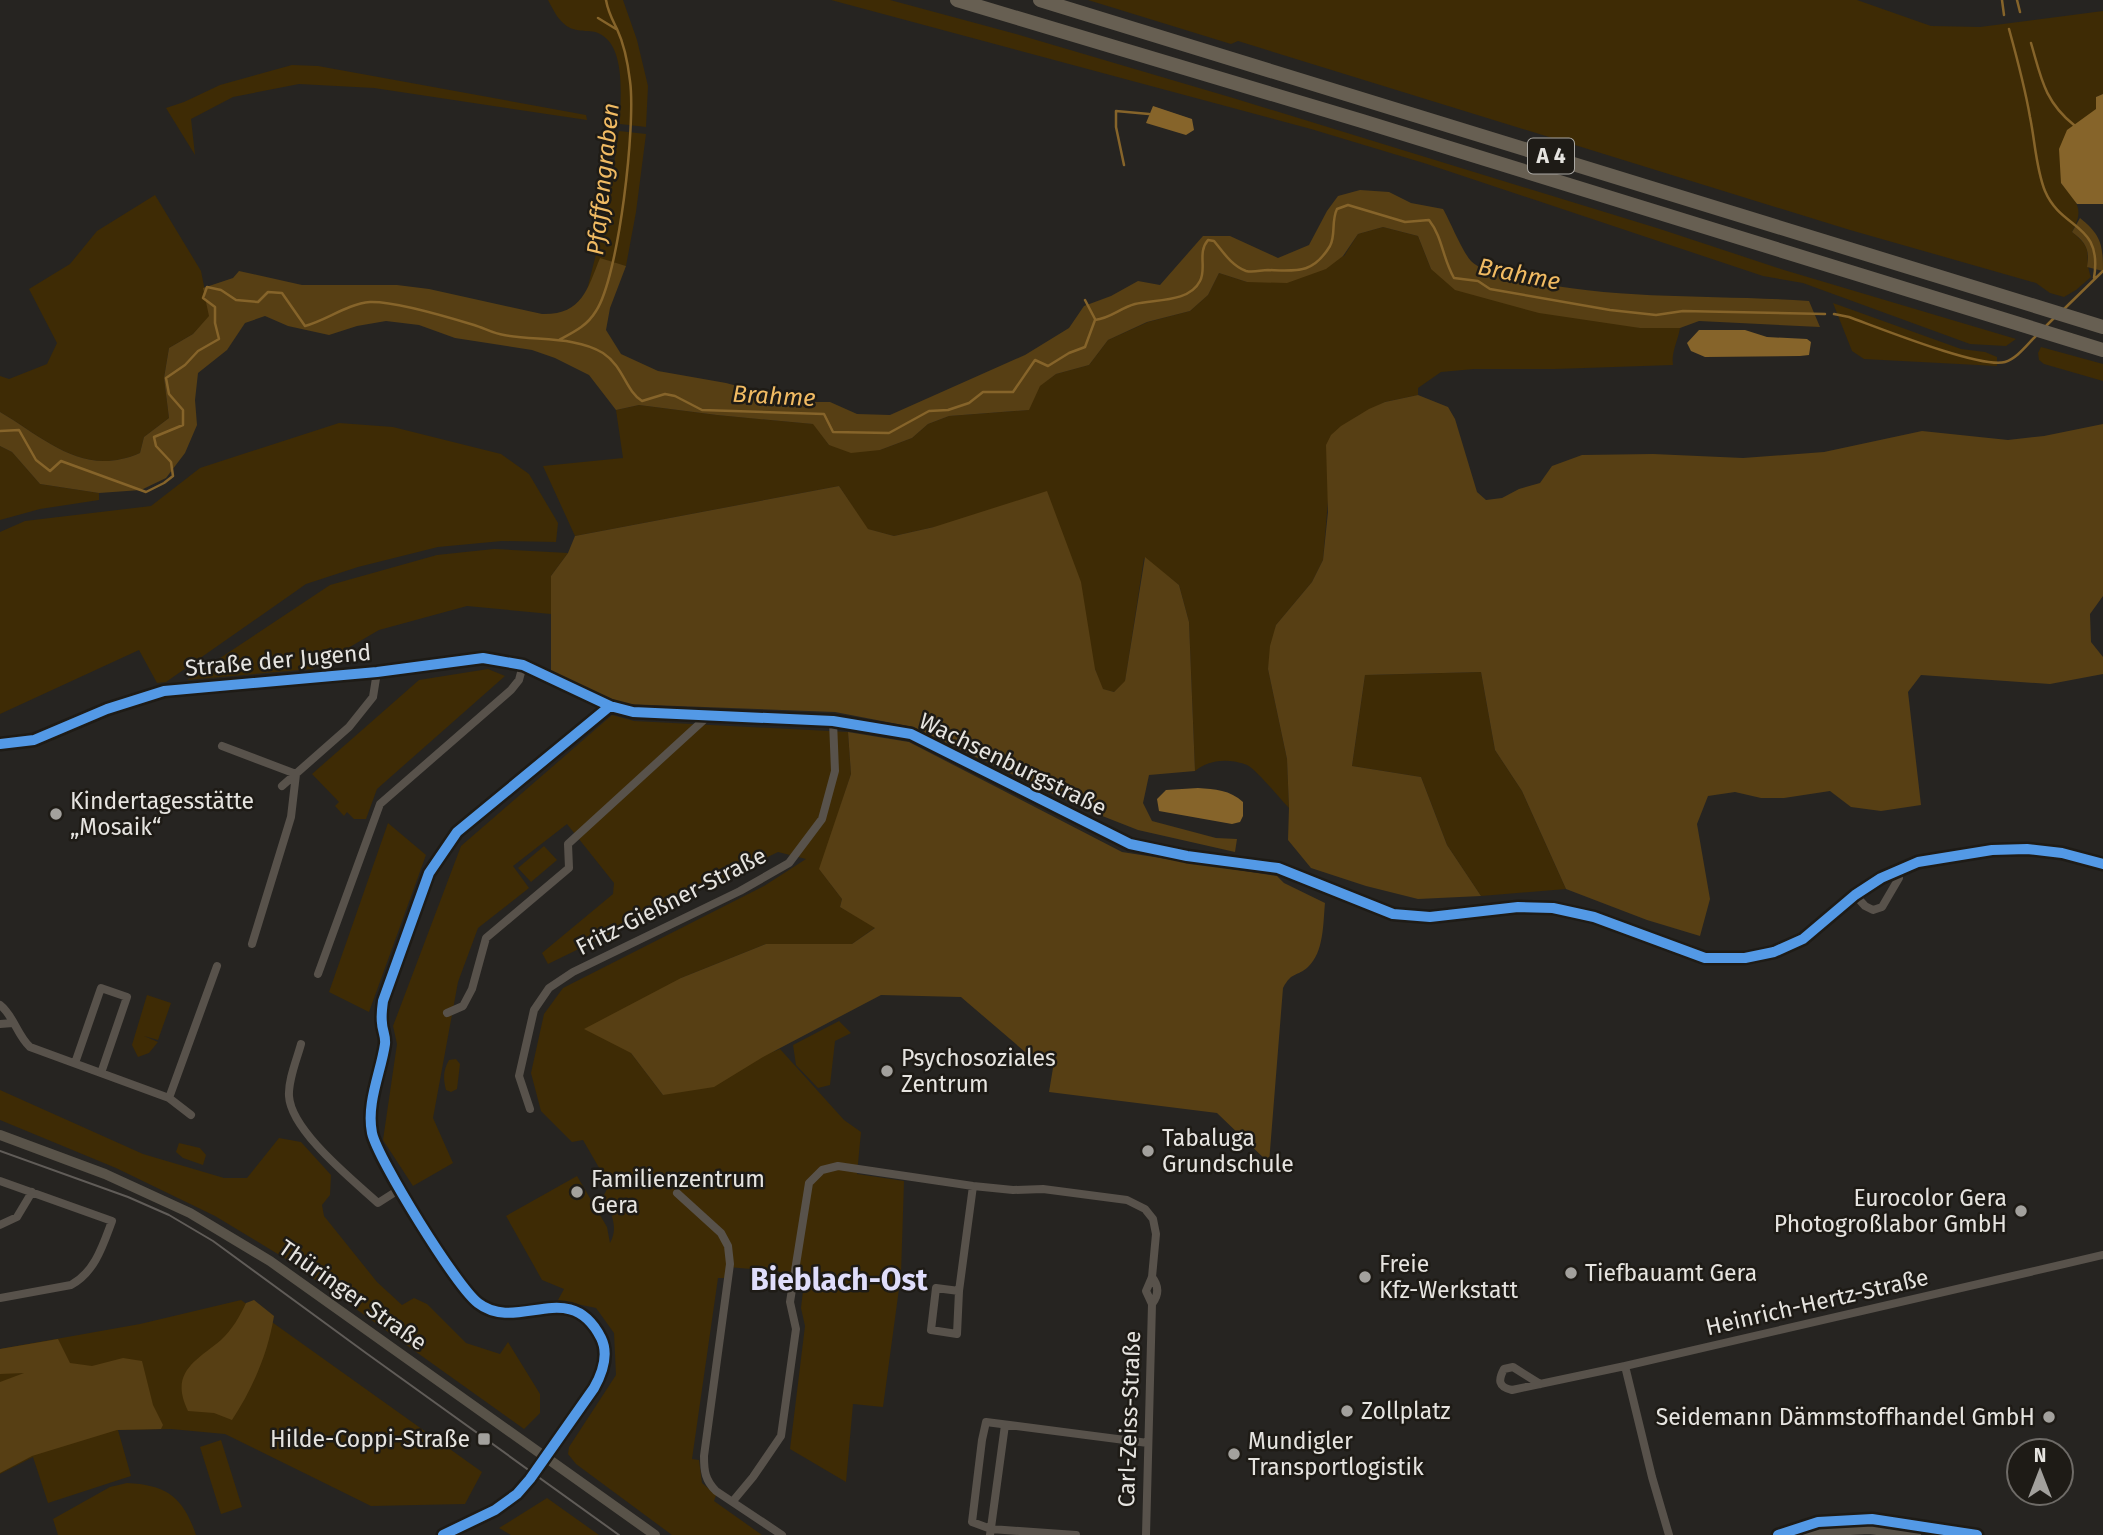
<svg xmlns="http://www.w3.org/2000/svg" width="2103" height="1535" viewBox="0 0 2103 1535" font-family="'Fira Sans',sans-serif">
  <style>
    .green { fill: #3e2b05 }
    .forest { fill: #573f14 }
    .water { fill: #86642a }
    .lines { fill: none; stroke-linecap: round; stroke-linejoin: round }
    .stream { stroke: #86642a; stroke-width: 2.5 }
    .minor { stroke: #58524b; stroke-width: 8 }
    .secondary { stroke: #595349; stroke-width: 10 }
    .motorway { stroke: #675f52; stroke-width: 14 }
    .tram { stroke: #605c58; stroke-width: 2 }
    .cycleway-casing { stroke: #1e1b16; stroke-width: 15 }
    .cycleway { stroke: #5399e6; stroke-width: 10 }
    .poi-dot { fill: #a3a19d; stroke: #1e1b16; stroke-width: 2.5 }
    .labels { text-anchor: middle; stroke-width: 5; stroke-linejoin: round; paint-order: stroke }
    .shield { fill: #1e1b16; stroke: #aaa8a3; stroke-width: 2 }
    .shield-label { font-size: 21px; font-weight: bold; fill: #e6e4e0 }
    .street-label { font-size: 23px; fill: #e6e4e0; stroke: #1e1b16 }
    .poi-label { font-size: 23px; fill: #e6e4e0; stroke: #1e1b16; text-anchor: start }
    .water-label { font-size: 24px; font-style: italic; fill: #f1bb63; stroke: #1e1b16 }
    .district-label { font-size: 30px; font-weight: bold; fill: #dfddfb; stroke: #1e1b16 }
  </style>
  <rect width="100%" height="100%" fill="#262421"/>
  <!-- green -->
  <path class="green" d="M548 0H623L637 40 648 86 646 127 620 124C620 99 627 45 598 33 591 30 585 32 577 30 561 27 555 13 548 0Z
    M831 0H890L1016 34 1233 98 1660 229 1784 270 2016 339 2006 346 1970 344 1803 283 1763 276 1427 164 1311 129Z
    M1088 0H1857L1931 26 1980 27 2103 11V94L2096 97V109L2061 183C2077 203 2085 208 2072 232 2097 252 2082 253 2091 277L2076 290 2064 297 2050 293 2036 283 1850 230 1238 41 1231 44Z
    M292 65 318 66 586 115 587 120 374 88 299 84 233 97 191 119 195 155 166 108 184 102 220 85Z
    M619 131 646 134 636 212 626 266 600 259 586 294 606 214Z
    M155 195 201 271 210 316 193 334 169 348 164 378 169 418 144 437 140 453C83 478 46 439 0 412V376L9 379 47 364 57 343 29 289 70 264 97 231Z
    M1383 227 1418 236 1431 269 1640 328H1680C1678 341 1671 352 1673 365L1555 369H1474L1441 372 1418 388V395L1385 402 1356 417 1329 489 1323 560 1312 582 1276 625 1268 669 1287 759 1289 808C1281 800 1256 769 1247 765 1230 758 1209 759 1195 771L1189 622 1179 585 1144 558 1125 682 1114 692 1102 689 1095 669 934 527 894 536 867 529 839 486 575 536 543 466 623 458 616 410 639 405 717 415 814 424 829 445 880 450 912 438 928 424 949 416 1028 410 1039 386 1056 374 1089 365 1108 340 1148 322 1190 311 1208 295 1219 273 1247 282 1344 256 1358 234Z
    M1833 303 1961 349 1985 352 1997 357V366L1864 359 1852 351Z
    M2041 347 2103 364V381L2044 364 2039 360 2038 353Z
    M339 423 393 427 501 454 529 474 558 523 556 542 502 541 438 547 358 567 306 584 166 682 157 683 139 650 0 714V532L25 521 151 506 200 468Z
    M0 446 12 452 40 484 99 493V500L40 509 0 520Z
    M494 549 568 553 551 576V614L467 606 379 630 312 669 187 680 330 585 437 555Z
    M488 669 505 676 377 789 366 819H354L347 812 344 816 335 806 339 802 312 774 419 680Z
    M1481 672 1495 750 1522 791 1566 889 1481 896 1447 845 1421 777 1352 766 1365 675Z
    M612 715 634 721 848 732 851 774 820 870 842 899 840 907 876 927 852 944H766L681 978 631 1053 663 1095 780 1049 844 1120 861 1132 857 1174 904 1181 901 1274 883 1407 853 1404 846 1482 790 1449 805 1326 801 1308 803 1291 778 1271 727 1267 725 1278H718L692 1459 699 1460 702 1483 716 1495 714 1501 762 1535H672L576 1464 568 1454 569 1447 616 1375 614 1333 596 1308 558 1300 564 1289 542 1280 506 1216 577 1176 607 1227 610 1243C619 1227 611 1212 603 1197L609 1185 583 1140 572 1142 541 1111 531 1073 544 1014 563 988 764 886 806 859 778 852 548 964 542 953 613 894 614 883 567 824 513 866 529 888 478 928 458 982 433 1118 453 1163 413 1186 383 1140 397 1044 393 1026 461 846Z
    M388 823 426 855 369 1012 329 992Z
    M544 846 557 860 531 882 518 868Z
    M147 995 171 1003 158 1040 144 1036 158 1042 149 1053 138 1057 132 1045Z
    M839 1021 851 1033 835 1041 830 1085 818 1088 796 1065 793 1045Z
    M456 1059 460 1064 457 1089 451 1092 446 1090C443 1078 443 1071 449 1060Z
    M0 1090 143 1154 224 1178H247L279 1138 301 1142 331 1175 330 1195 322 1205 324 1216 377 1282 402 1305 414 1298 427 1304 466 1343 500 1354 508 1342 540 1394V1413L524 1429 286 1259 215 1216 116 1168 0 1120Z
    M179 1143 200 1148 206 1155 203 1165 183 1158 176 1152Z
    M241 1300 482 1472 465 1504 371 1506 225 1434 171 1429 118 1430 131 1476 48 1503 33 1457 0 1474V1349L140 1324Z
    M221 1440 242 1507 221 1514 200 1447Z
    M127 1483C167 1485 183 1497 196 1535H58L53 1519 110 1487Z
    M547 1498 599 1535H511L499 1528Z"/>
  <!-- forest -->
  <path class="forest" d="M1360 190 1389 192 1411 203 1443 209C1450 221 1462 251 1471 261 1482 272 1506 276 1521 279 1616 301 1712 294 1809 301L1820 327 1699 321 1680 328H1640L1539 313 1455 290 1431 269 1418 236 1383 227 1358 234 1343 256 1326 269 1287 283 1247 282 1219 273 1208 295 1190 311 1147 322 1108 340 1089 365 1056 374 1040 386 1029 410 949 416 928 424 912 438 880 450 851 453 829 445 813 424 717 415 639 405 616 410 589 375 555 358 532 350 455 338 419 325 386 321 357 326 329 335 288 326 265 316 245 323 227 350 198 373 195 400 197 425 185 453 166 478 141 490 99 493 40 484 12 452 0 446V412C46 439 83 478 140 453L144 437 169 418 164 378 169 348 193 334 209 316 203 288 233 278 239 271 302 285H397L429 289 542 314C582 315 587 290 600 258L626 266 610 308 606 330 621 354 658 371 726 383 799 402H830L857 414 890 415 1025 355 1069 328 1084 306 1111 296 1138 281 1160 285 1203 236H1230L1278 258 1309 245 1327 211 1338 196Z
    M2080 218C2101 235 2103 244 2103 271L2087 267C2090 249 2086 243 2072 232Z
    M1418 395 1448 407 1455 419 1477 492 1486 500 1502 498 1519 489 1540 483 1552 466 1582 455 1653 454 1743 458 1824 452 1922 431 2008 440 2044 436 2103 424V596L2090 614 2091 642 2103 657V674L2050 684 1921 675 1908 692 1921 805 1881 811 1851 807 1830 791 1784 798H1761L1735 792 1708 796 1697 824 1710 899 1700 936 1647 920 1566 889 1522 791 1495 750 1481 672 1365 675 1352 766 1421 777 1447 845 1481 896 1418 899 1366 886 1311 868 1288 840 1289 808 1287 759 1268 669 1270 646 1276 625 1312 582 1323 560 1328 512 1326 445 1331 435 1341 426 1369 409 1385 402Z
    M839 486 868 529 894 536 934 527 1047 491 1081 582 1095 669 1103 689 1114 692 1125 681 1145 557 1179 585 1189 622 1195 771 1149 775 1143 803 1152 821 1216 838 1237 839 1235 852 1138 830 1087 810 913 727 835 712 624 704 551 674V576L568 553 575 536Z
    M848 732 909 742 1122 852 1277 876 1284 883 1325 903C1323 924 1324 952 1308 967 1297 977 1292 971 1283 988L1269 1163 1217 1113 1049 1092 1053 1068 1031 1057 961 997 881 995 763 1057 714 1087 663 1095 631 1053 584 1029 681 978 766 944H852L875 928 840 907 842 899 819 869 851 774Z
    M254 1300 274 1316C268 1353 253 1388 232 1420L214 1413 188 1411C169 1372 196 1361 221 1340 232 1330 240 1316 246 1303Z
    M58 1339 70 1363 92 1366 123 1358 142 1361 153 1405 163 1425 161 1429 117 1430 32 1456 0 1473V1382L24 1373 0 1374V1349Z"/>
  <!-- water -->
  <path class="water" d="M2103 94V204H2077L2061 183 2059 149 2067 130 2096 109V97Z
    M1153 106 1192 119 1194 130 1186 135 1146 123Z
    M1699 330H1745L1767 337 1807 339 1811 342 1809 355 1800 356 1705 357 1691 351 1687 343Z
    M1198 788C1215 789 1230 790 1243 802V816L1240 822 1232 824 1159 811 1157 799 1166 790Z"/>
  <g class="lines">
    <!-- stream -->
    <path class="stream" d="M2002 0 2004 15
      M2017 0 2020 12
      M598 18 616 29
      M2009 29C2017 58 2025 88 2030 117 2035 141 2036 169 2045 191 2062 231 2103 222 2094 278
      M2031 43C2041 77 2044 101 2074 125
      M1124 165 1116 127V111L1149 114
      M1085 300 1095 319
      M2063 310 2103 271
      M1834 314 1849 317C1877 327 1981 369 2005 362 2018 358 2028 343 2038 334
      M2045 327 2055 317
      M559 340C574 332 587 326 596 311 619 276 636 124 630 81 628 64 624 44 617 29 612 19 608 12 606 0
      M0 431 19 430 36 460 50 471 61 461 146 492 164 483 173 476 171 462 156 446 154 437 183 425V410L169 394 166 378 185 365 198 351 219 339 215 323V307L203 298 207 287 221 290 236 300 258 302 268 292 282 293 305 326C327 320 347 304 370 302 396 301 448 317 474 325 484 328 494 334 504 335 535 341 576 336 603 353 624 367 625 390 642 401L665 394 675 396 702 410 824 414 833 432 889 433 929 411 948 410 969 403 983 392H1013L1035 360 1048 366 1069 353 1085 347 1095 320C1111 318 1120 308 1135 304 1154 299 1189 303 1200 281 1207 268 1197 253 1208 240L1214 241C1223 252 1232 266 1246 271 1253 273 1261 270 1268 270 1297 271 1313 274 1330 246 1336 235 1331 221 1337 209L1348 205 1405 222 1429 220C1443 238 1442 257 1454 278L1478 281 1490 289 1610 310 1656 315 1683 311 1825 314"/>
    <!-- minor -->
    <path class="minor" d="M0 744 34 740 107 709 164 691 377 672 483 658 523 665 610 706 633 712 833 721 911 734 1130 844 1187 856 1278 868 1393 914 1430 917 1518 907 1553 908 1594 917 1705 958H1745L1774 952 1803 939 1855 895 1881 878 1918 862 1992 850 2027 849 2062 853 2103 864
      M222 746 296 774 291 817 252 944
      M282 786 349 727 373 697 377 672
      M1855 895 1865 906 1873 910 1882 907 1899 878 1896 871
      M318 974 380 804 511 690 519 680 523 665
      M0 1005C14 1016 17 1035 30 1047L169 1098 191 1115
      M447 1013 463 1006 472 989 486 938 569 868 568 844 707 717
      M0 1024 13 1023
      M301 1044C297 1059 288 1080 289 1096 291 1131 353 1180 378 1203L400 1189
      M75 1063 101 988 127 997 101 1073
      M169 1098 217 966
      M530 1109 519 1076 534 1010 549 988 573 972 740 891 789 863 822 819 835 771 833 721
      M0 1181 112 1221C103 1245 95 1272 71 1285L0 1298
      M677 1193 721 1233 728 1246 730 1264 704 1456C704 1471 705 1480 716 1491L782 1535
      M0 1225 17 1217 32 1192
      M959 1291 936 1288 931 1330 957 1334 959 1291 973 1186
      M1625 1366 1652 1477 1669 1535
      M1540 1384 1513 1367 1504 1369C1498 1380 1498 1387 1512 1390L1625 1366 2103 1255
      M733 1501 753 1477 781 1436 796 1329 790 1302 809 1183 822 1170 838 1166 973 1186 1013 1190 1043 1189 1127 1200 1145 1209 1153 1219 1156 1234 1152 1277 1146 1291 1152 1304
      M443 1535 495 1510 517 1494 530 1479 594 1388C603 1372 609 1354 601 1338 570 1276 518 1334 478 1303 457 1287 378 1160 372 1133 366 1103 381 1072 385 1044 386 1036 382 1030 382 1023 381 1016 382 1008 383 1001L429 873 457 832 610 706
      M990 1535 1005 1425
      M1076 1535 991 1529 972 1522 982 1440 986 1422 1148 1443
      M1146 1535 1152 1304C1159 1295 1159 1286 1152 1277"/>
    <!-- secondary -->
    <path class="secondary" d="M0 1135 105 1174 190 1213 270 1261 655 1535
      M1794 1533 1869 1529 1916 1535
      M1778 1535 1818 1522 1872 1519 1977 1535"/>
    <!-- motorway -->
    <path class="motorway" d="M957 0 1362 121 2103 350
      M1040 0 2103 327"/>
    <!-- tram -->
    <path class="tram" d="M0 1151 128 1197 169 1215 213 1241 366 1353 619 1535"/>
    <defs>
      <path id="cycleway" d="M0 744 34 740 107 709 164 691 377 672 483 658 523 665 610 706 633 712 833 721 911 734 1130 844 1187 856 1278 868 1393 914 1430 917 1518 907 1553 908 1594 917 1705 958H1745L1774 952 1803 939 1855 895 1881 878 1918 862 1992 850 2027 849 2062 853 2103 864
        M443 1535 495 1510 517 1494 530 1479 594 1388C603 1372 609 1354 601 1338 570 1276 518 1334 478 1303 457 1287 378 1160 372 1133 366 1103 381 1072 385 1044 386 1036 382 1030 382 1023 381 1016 382 1008 383 1001L429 873 457 832 610 706
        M1778 1535 1818 1522 1872 1519 1977 1535"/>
    </defs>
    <!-- cycleway casing -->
    <use href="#cycleway" class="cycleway-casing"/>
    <!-- cycleway -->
    <use href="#cycleway" class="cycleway"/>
  </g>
  <!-- markers -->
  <g class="poi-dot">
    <circle cx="56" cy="814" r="7"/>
    <circle cx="887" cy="1071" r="7"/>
    <circle cx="1148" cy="1151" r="7"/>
    <circle cx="577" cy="1192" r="7"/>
    <circle cx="2021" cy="1211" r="7"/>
    <circle cx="1571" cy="1273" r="7"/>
    <circle cx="1365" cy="1277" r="7"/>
    <circle cx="1347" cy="1411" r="7"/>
    <circle cx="2049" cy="1417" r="7"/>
    <rect x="477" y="1432" width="14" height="14" rx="3.5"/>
    <circle cx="1234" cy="1454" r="7"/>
  </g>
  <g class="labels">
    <!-- shield labels -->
    <rect class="shield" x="1528" y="138.5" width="46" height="35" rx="5"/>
    <g class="shield-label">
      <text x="1551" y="163">A 4</text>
    </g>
    <!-- street labels -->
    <g class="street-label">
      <text transform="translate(278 660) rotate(-5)" y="8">Straße der Jugend</text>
      <text transform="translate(1013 764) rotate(26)" y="8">Wachsenburgstraße</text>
      <text transform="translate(671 901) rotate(-27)" y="8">Fritz-Gießner-Straße</text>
      <text transform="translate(353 1295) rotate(35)" y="8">Thüringer Straße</text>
      <text transform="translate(1817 1302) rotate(-13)" y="8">Heinrich-Hertz-Straße</text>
      <text transform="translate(1129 1419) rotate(-88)" y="8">Carl-Zeiss-Straße</text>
    </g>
    <!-- poi labels -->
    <g class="poi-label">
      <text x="70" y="809">Kindertagesstätte<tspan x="70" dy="26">„Mosaik“</tspan></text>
      <text x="901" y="1066">Psychosoziales<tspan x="901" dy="26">Zentrum</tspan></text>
      <text x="1162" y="1146">Tabaluga<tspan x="1162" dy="26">Grundschule</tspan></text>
      <text x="591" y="1187">Familienzentrum<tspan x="591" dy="26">Gera</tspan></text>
      <text x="2007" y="1206" text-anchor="end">Eurocolor Gera<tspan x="2007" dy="26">Photogroßlabor GmbH</tspan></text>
      <text x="1379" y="1272">Freie<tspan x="1379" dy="26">Kfz-Werkstatt</tspan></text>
      <text x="1585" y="1281">Tiefbauamt Gera</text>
      <text x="1361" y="1419">Zollplatz</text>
      <text x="2035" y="1425" text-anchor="end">Seidemann Dämmstoffhandel GmbH</text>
      <text x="470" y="1447" text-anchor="end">Hilde-Coppi-Straße</text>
      <text x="1248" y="1449">Mundigler<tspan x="1248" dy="26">Transportlogistik</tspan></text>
    </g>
    <!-- water labels -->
    <g class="water-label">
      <text transform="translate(603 179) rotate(-84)" y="8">Pfaffengraben</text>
      <text transform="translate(1519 274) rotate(11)" y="8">Brahme</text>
      <text transform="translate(774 396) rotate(3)" y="8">Brahme</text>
    </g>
    <!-- district labels -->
    <g class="district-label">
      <text x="839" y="1290">Bieblach-Ost</text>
    </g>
  </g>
  <!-- north arrow -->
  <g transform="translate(2040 1472)"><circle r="33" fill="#1e1b16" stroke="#6e6b67" stroke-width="2"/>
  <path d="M0-5L12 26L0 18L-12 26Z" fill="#a3a19d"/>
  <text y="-10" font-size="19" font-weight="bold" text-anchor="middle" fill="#e6e4e0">N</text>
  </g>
</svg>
